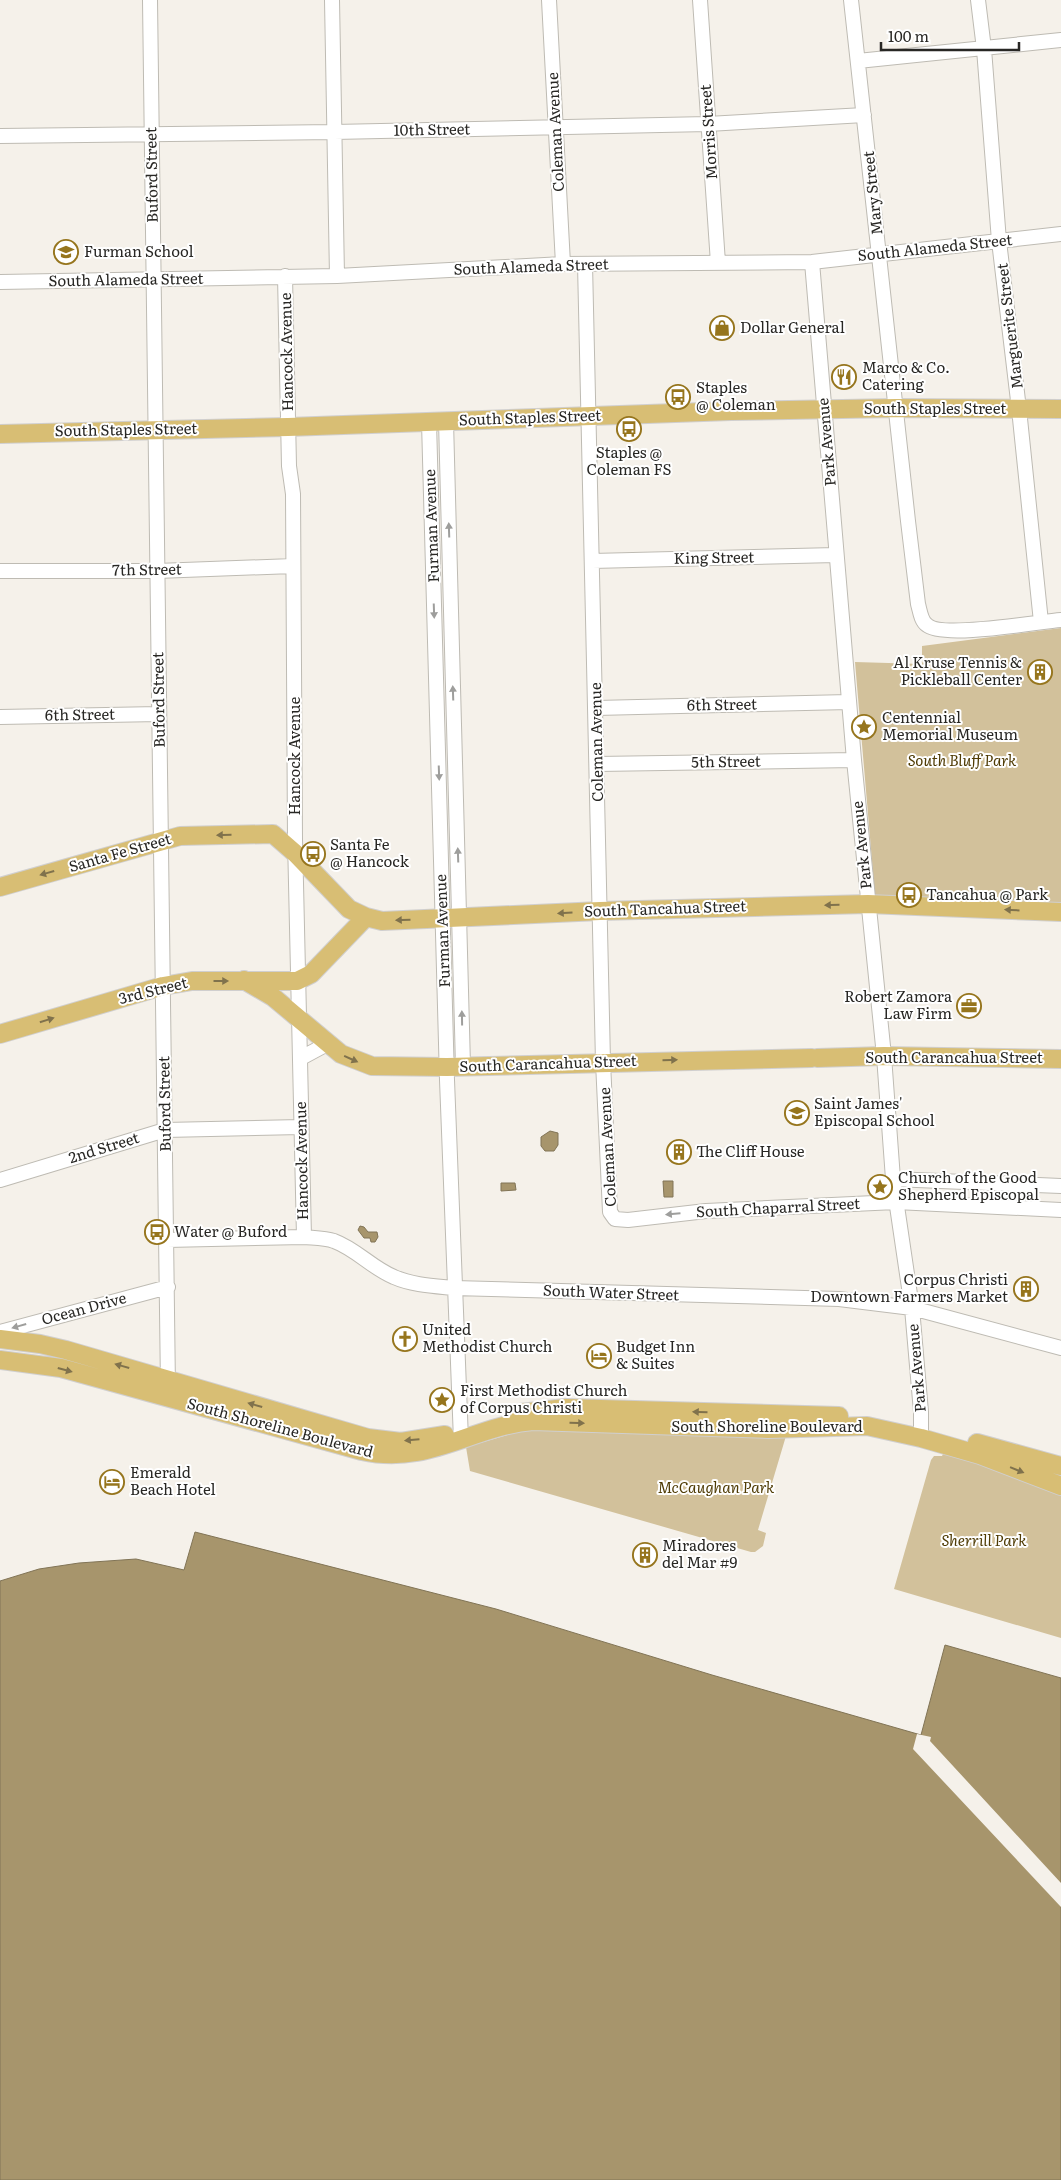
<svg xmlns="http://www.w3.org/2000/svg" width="1061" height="2180" viewBox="0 0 1061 2180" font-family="Literata,serif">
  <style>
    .green { fill: #d2c19b }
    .water { fill: #a7956c; stroke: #817456 }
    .pier { fill: #f5f1ea }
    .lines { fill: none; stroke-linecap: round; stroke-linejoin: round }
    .minor-casing { stroke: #bebbb3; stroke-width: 16 }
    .major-casing { stroke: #d0cfcf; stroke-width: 20 }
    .minor { stroke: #fff; stroke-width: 14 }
    .major { stroke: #d8be74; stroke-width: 18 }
    .oneway { fill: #9e9e9c }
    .oneway2 { fill: #80724c }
    .labels { text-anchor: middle; stroke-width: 4; stroke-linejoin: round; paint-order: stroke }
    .street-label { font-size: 15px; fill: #282724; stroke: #fff }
    .poi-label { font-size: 15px; fill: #282724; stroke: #fff; text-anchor: start }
    .park-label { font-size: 15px; font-style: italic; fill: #4f3b04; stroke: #fff }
  </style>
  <rect width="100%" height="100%" fill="#f5f1ea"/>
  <!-- green -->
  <path class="green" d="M1061 628V903L875 896 855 662 922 664V646Z
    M531 1428 589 1432 786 1436 758 1530 766 1533 763 1546 755 1552H751L470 1471 466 1447Z
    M944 1452 969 1459 1061 1494V1638L894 1589 931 1460 934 1456H942Z"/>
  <!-- water -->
  <path class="water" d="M550 1131 558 1133V1145L554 1151H545L541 1146V1137Z
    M663 1181H673V1197H664Z
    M501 1183H515L516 1190 501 1191Z
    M360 1226 364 1227 368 1232H377L378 1237 375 1242H371L370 1238H364L358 1230Z
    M195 1532 496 1609 712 1675 921 1735 945 1645 1061 1678V2180H0V1581L39 1569 79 1563 136 1559 184 1570Z"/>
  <!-- pier -->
  <path class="pier" d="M917 1734 931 1737 930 1741 1061 1883V1907L913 1749Z"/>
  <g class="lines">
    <defs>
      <path id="minor" d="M150 0 168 1388
        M332 0 337 276
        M549 0 563 264
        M700 0 718 263
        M851 0 908 521 918 604C920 611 921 621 927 625 942 639 1037 622 1061 620
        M978 0 984 49 999 241 1019 409 1041 622
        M858 61 1061 40
        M0 136 334 132 708 124 864 115
        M812 262 854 760 884 1056 893 1179 912 1308 921 1412V1438
        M585 264 603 1062 610 1212 615 1219 628 1220 706 1211 896 1202 1061 1210
        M285 276 289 466 293 494 295 839 304 1237
        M0 282 337 276 563 264 812 262 1061 234
        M446 421 463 1066
        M429 422 447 1080 461 1440
        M592 561 836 555
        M0 571H157L293 566
        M596 708 849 702
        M0 717 159 714
        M597 764 854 760
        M301 1058 327 1044
        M893 1179 1061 1186
        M0 1180 165 1130 301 1127
        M167 1240 304 1237C314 1238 325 1238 334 1241 356 1249 372 1268 394 1277 412 1285 434 1286 454 1288L839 1299 912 1308 1061 1348
        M0 1332 168 1287"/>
      <path id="major" d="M0 434 288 427 731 411 896 408 1061 409
        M0 887 180 836 273 834 296 854 349 909 366 917 382 921 600 911 868 904 1061 912
        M244 980 273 997 341 1054 372 1066 447 1067 812 1058
        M0 1034 163 986 192 981H297L311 974 366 917
        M817 1058 884 1056 1061 1059
        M0 1339 40 1344 66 1350 368 1438 401 1442 445 1435
        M0 1360 61 1368 362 1451C428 1466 472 1426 533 1421L768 1429 867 1426 921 1438 980 1455 1061 1486
        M520 1413 566 1408 839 1416
        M977 1443 1061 1466"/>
    </defs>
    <!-- minor casing -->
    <use href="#minor" class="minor-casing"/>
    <!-- major casing -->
    <use href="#major" class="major-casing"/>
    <!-- minor -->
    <use href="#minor" class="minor"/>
    <!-- major -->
    <use href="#major" class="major"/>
  </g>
  <!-- one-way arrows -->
  <defs><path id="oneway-solid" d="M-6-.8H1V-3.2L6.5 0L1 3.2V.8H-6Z" transform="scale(1.25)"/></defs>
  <g class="oneway">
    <use href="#oneway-solid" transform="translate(449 530) rotate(-92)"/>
    <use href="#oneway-solid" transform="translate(434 611) rotate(88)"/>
    <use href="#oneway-solid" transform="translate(453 693) rotate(-92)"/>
    <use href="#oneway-solid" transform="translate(439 773) rotate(88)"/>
    <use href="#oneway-solid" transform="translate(458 855) rotate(-92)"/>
    <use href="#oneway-solid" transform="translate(462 1018) rotate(-91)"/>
    <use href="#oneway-solid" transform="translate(673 1214) rotate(175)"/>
    <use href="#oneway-solid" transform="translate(19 1326) rotate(164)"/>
  </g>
  <g class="oneway2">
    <use href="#oneway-solid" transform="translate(224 835) rotate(179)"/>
    <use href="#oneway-solid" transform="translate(47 873) rotate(164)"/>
    <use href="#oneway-solid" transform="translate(832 905) rotate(179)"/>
    <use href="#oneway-solid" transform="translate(1012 910) rotate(-177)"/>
    <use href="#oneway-solid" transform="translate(565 913) rotate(177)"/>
    <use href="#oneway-solid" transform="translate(403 920) rotate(178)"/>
    <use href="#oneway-solid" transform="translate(221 981)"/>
    <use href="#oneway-solid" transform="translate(47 1020) rotate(-17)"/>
    <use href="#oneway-solid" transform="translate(351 1059) rotate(24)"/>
    <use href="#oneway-solid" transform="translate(670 1060) rotate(-1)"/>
    <use href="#oneway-solid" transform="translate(122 1366) rotate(-164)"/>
    <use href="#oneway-solid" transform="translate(65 1370) rotate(15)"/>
    <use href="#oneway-solid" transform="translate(255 1405) rotate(-164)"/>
    <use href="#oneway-solid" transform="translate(700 1412) rotate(-178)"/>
    <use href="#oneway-solid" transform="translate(577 1423) rotate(2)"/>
    <use href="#oneway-solid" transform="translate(412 1440) rotate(175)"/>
    <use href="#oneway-solid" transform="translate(1017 1470) rotate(22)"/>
  </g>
  <!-- icons -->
  <defs>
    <symbol id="school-ring" viewBox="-11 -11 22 22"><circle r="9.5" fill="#fff" stroke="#96751d" stroke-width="1.5"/><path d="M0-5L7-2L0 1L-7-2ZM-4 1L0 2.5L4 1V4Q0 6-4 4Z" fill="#96751d"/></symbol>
    <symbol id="shop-ring" viewBox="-11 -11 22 22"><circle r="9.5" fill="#fff" stroke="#96751d" stroke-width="1.5"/><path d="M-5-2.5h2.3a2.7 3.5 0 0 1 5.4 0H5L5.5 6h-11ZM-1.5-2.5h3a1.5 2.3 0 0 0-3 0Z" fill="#96751d"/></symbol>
    <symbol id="restaurant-ring" viewBox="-11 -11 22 22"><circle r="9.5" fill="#fff" stroke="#96751d" stroke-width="1.5"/><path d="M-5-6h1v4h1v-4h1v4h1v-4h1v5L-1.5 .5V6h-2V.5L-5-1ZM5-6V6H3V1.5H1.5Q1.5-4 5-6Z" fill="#96751d"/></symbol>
    <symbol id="bus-ring" viewBox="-11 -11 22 22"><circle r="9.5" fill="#fff" stroke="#96751d" stroke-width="1.5"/><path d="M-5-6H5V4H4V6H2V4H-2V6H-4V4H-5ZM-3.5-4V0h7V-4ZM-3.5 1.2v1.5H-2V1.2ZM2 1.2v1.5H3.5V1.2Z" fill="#96751d"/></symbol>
    <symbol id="building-ring" viewBox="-11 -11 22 22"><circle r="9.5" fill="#fff" stroke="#96751d" stroke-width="1.5"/><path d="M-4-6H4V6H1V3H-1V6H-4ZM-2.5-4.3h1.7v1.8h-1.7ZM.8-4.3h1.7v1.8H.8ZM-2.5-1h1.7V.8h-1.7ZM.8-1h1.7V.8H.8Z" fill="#96751d"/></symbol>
    <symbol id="sight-ring" viewBox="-11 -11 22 22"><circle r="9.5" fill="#fff" stroke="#96751d" stroke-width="1.5"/><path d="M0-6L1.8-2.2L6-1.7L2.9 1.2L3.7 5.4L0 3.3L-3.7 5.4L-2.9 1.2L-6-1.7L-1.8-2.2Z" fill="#96751d"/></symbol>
    <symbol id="office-ring" viewBox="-11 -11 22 22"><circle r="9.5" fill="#fff" stroke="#96751d" stroke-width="1.5"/><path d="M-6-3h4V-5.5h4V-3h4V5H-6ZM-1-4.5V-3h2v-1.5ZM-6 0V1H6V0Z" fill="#96751d"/></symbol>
    <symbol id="church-ring" viewBox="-11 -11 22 22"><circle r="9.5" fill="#fff" stroke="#96751d" stroke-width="1.5"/><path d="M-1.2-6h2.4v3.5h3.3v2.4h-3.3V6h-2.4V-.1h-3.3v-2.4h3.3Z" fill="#96751d"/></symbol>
    <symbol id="hotel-ring" viewBox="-11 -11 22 22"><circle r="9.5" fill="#fff" stroke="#96751d" stroke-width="1.5"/><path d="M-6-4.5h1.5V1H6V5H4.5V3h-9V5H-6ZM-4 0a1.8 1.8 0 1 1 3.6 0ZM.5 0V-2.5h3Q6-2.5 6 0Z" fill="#96751d"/></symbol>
  </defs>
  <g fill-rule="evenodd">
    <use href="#school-ring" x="52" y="238" width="28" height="28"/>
    <use href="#shop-ring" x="708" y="314" width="28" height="28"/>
    <use href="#restaurant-ring" x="830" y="363" width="28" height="28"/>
    <use href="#bus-ring" x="664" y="383" width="28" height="28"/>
    <use href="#bus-ring" x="615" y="415" width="28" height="28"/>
    <use href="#building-ring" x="1026" y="658" width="28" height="28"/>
    <use href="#sight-ring" x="850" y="713" width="28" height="28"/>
    <use href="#bus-ring" x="299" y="840" width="28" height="28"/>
    <use href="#bus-ring" x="895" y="881" width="28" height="28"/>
    <use href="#office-ring" x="955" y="992" width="28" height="28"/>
    <use href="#school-ring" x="783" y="1099" width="28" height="28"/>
    <use href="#building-ring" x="665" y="1138" width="28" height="28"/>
    <use href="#sight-ring" x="866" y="1173" width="28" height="28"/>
    <use href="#bus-ring" x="143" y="1218" width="28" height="28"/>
    <use href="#building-ring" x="1012" y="1275" width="28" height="28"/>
    <use href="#church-ring" x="391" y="1325" width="28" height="28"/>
    <use href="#hotel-ring" x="585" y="1342" width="28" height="28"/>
    <use href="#sight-ring" x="428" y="1386" width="28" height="28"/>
    <use href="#hotel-ring" x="98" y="1468" width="28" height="28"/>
    <use href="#building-ring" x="631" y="1541" width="28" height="28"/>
  </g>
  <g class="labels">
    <!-- street labels -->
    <g class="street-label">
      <text transform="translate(432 130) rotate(-1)" y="5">10th Street</text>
      <text transform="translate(556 132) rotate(-93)" y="5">Coleman Avenue</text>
      <text transform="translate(709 132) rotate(-94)" y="5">Morris Street</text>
      <text transform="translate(152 175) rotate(-91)" y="5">Buford Street</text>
      <text transform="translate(873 193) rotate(-96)" y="5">Mary Street</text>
      <text transform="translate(935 248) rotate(-6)" y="5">South Alameda Street</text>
      <text transform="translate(531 267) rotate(-2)" y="5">South Alameda Street</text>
      <text transform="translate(126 280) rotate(-1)" y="5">South Alameda Street</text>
      <text transform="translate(1010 326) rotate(-97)" y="5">Marguerite Street</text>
      <text transform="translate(287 352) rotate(-91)" y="5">Hancock Avenue</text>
      <text x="935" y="414">South Staples Street</text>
      <text transform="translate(530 418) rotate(-2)" y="5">South Staples Street</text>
      <text transform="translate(126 430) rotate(-1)" y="5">South Staples Street</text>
      <text transform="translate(827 442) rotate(-95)" y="5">Park Avenue</text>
      <text transform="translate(432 526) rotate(-92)" y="5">Furman Avenue</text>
      <text transform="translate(714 558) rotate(-1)" y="5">King Street</text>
      <text transform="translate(147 570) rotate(-1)" y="5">7th Street</text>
      <text transform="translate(159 700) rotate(-91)" y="5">Buford Street</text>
      <text transform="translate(722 705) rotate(-1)" y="5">6th Street</text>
      <text transform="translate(80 715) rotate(-1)" y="5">6th Street</text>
      <text transform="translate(597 742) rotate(-91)" y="5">Coleman Avenue</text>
      <text transform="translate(295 756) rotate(-90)" y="5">Hancock Avenue</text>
      <text transform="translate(726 762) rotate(-1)" y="5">5th Street</text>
      <text transform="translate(862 845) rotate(-96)" y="5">Park Avenue</text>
      <text transform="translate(120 853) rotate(-16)" y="5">Santa Fe Street</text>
      <text transform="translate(665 909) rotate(-2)" y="5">South Tancahua Street</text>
      <text transform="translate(443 931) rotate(-92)" y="5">Furman Avenue</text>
      <text transform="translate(153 991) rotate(-14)" y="5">3rd Street</text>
      <text x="954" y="1063">South Carancahua Street</text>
      <text transform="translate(548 1064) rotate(-2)" y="5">South Carancahua Street</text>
      <text transform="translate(165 1104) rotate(-91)" y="5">Buford Street</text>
      <text transform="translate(608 1147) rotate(-93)" y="5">Coleman Avenue</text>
      <text transform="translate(104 1148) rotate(-17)" y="5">2nd Street</text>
      <text transform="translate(302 1161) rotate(-91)" y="5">Hancock Avenue</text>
      <text transform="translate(778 1208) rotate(-3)" y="5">South Chaparral Street</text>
      <text transform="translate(611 1293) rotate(2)" y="5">South Water Street</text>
      <text transform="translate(84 1309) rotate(-15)" y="5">Ocean Drive</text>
      <text transform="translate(917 1368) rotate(-95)" y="5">Park Avenue</text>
      <text x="767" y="1432">South Shoreline Boulevard</text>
      <text transform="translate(280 1428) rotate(15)" y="5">South Shoreline Boulevard</text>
    </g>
    <!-- poi labels -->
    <g class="poi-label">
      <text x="84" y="257">Furman School</text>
      <text x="740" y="333">Dollar General</text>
      <text x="862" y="373">Marco &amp; Co.<tspan x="862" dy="17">Catering</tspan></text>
      <text x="696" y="393">Staples<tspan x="696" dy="17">@ Coleman</tspan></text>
      <text x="629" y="458" text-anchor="middle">Staples @<tspan x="629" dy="17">Coleman FS</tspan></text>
      <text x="1022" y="668" text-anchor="end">Al Kruse Tennis &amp;<tspan x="1022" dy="17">Pickleball Center</tspan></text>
      <text x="882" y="723">Centennial<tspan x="882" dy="17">Memorial Museum</tspan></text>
      <text x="330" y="850">Santa Fe<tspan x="330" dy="17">@ Hancock</tspan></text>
      <text x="926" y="900">Tancahua @ Park</text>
      <text x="952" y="1002" text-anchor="end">Robert Zamora<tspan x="952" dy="17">Law Firm</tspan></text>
      <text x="814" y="1109">Saint James'<tspan x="814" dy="17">Episcopal School</tspan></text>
      <text x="696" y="1157">The Cliff House</text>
      <text x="898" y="1183">Church of the Good<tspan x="898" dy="17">Shepherd Episcopal</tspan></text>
      <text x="174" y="1237">Water @ Buford</text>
      <text x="1008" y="1285" text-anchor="end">Corpus Christi<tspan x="1008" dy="17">Downtown Farmers Market</tspan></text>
      <text x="422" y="1335">United<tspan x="422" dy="17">Methodist Church</tspan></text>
      <text x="616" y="1352">Budget Inn<tspan x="616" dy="17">&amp; Suites</tspan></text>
      <text x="460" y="1396">First Methodist Church<tspan x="460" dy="17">of Corpus Christi</tspan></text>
      <text x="130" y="1478">Emerald<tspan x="130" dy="17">Beach Hotel</tspan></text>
      <text x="662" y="1551">Miradores<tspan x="662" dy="17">del Mar #9</tspan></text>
    </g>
    <!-- park labels -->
    <g class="park-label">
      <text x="962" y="766">South Bluff Park</text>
      <text x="716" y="1493">McCaughan Park</text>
      <text x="984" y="1546">Sherrill Park</text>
    </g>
  </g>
  <!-- scale -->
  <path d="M881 42v8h138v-8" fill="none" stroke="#282724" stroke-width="2.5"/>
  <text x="888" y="42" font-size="15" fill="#282724" stroke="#ffffff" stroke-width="4" paint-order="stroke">100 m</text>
</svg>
